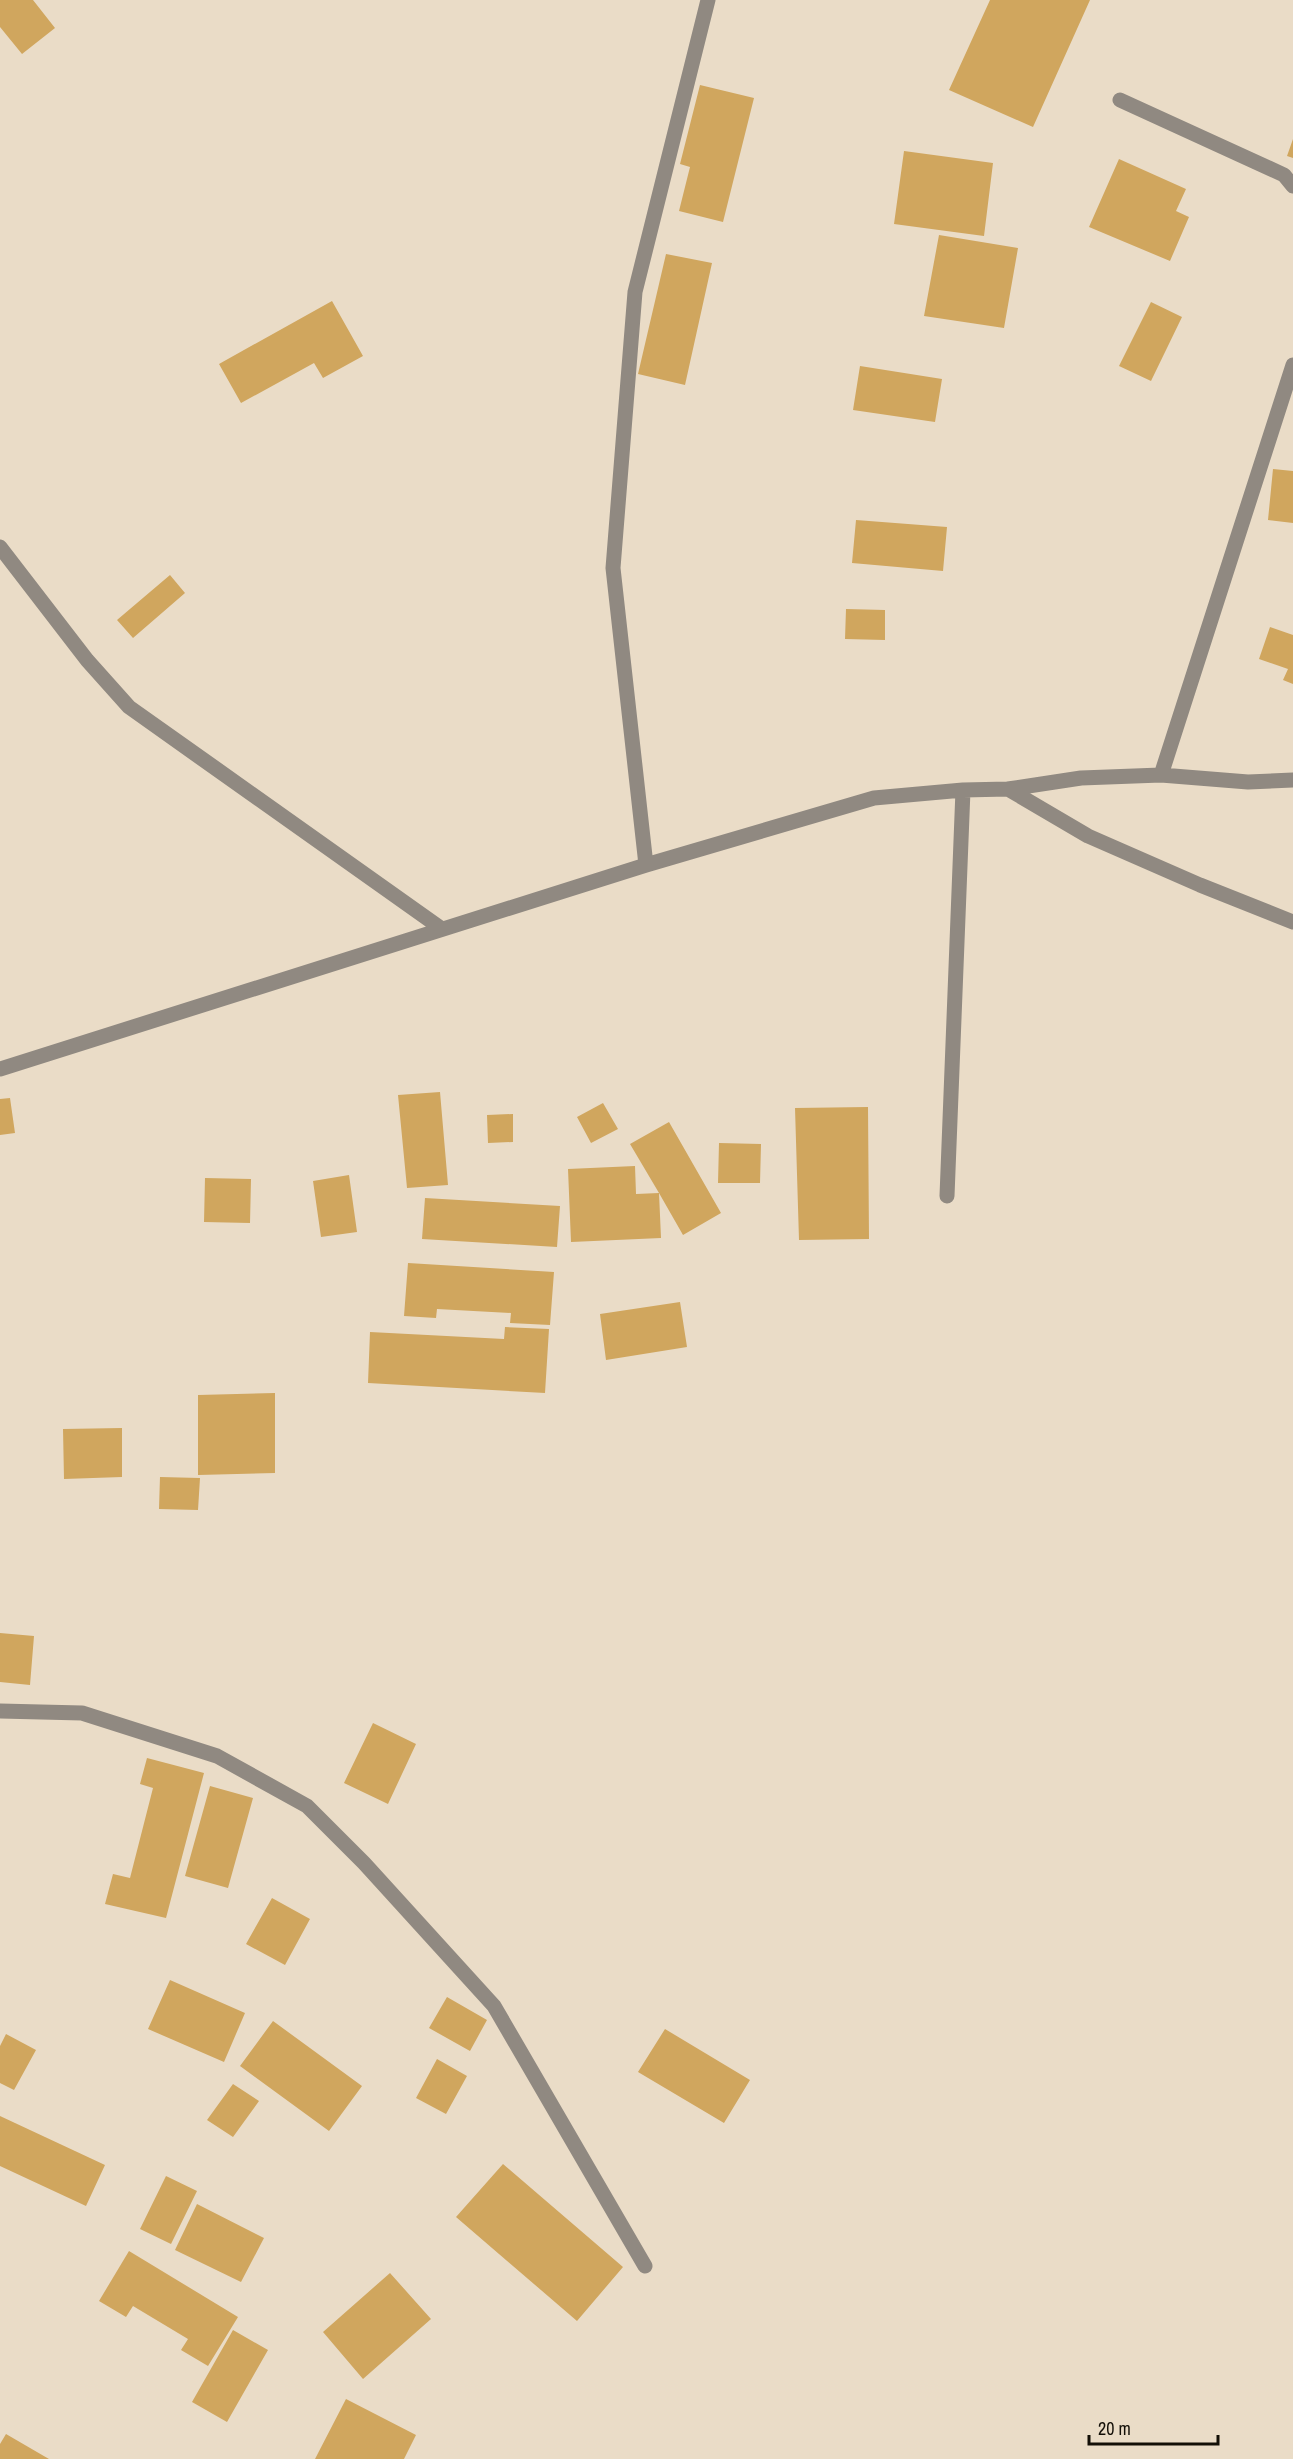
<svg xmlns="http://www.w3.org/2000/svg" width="1293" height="2459" viewBox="0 0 1293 2459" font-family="'Archivo Narrow',sans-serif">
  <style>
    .building { fill: #d0a65e }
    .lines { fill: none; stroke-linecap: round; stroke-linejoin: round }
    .minor { stroke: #908981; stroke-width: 15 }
  </style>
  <rect width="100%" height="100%" fill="#eadcc7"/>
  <!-- building -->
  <path class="building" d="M0 0H33L55 28 22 54 0 27Z
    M990 0H1090L1033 127 949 90Z
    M700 85 754 98 723 222 679 211 690 167 680 164Z
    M1293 139V158L1287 156Z
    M904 151 993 163 984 236 894 224Z
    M1119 159 1186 189 1176 211 1189 217 1170 261 1089 227Z
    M939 235 1018 248 1004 328 924 316Z
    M666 254 712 263 685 385 638 374Z
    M332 301 363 356 323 378 314 363 241 403 219 364Z
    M1151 302 1182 317 1151 381 1119 366Z
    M860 366 942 379 935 422 853 410Z
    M1273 469 1293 471V523L1268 520Z
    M856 520 947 527 943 571 852 563Z
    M170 575 185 593 133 638 117 620Z
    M846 609 885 610V640L845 639Z
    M1270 627 1293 635V684L1283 680 1288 669 1259 659Z
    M440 1092 448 1185 407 1188 398 1095Z
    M10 1098 15 1133 0 1135V1099Z
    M603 1103 618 1129 591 1143 577 1117Z
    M868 1107 869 1239 799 1240 795 1108Z
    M513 1114V1142L488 1143 487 1115Z
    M669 1122 721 1213 683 1235 659 1193 661 1238 571 1242 568 1169 635 1166 636 1194 659 1193 630 1144Z
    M719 1143 761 1144 760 1183H718Z
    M349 1175 357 1232 321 1237 313 1181Z
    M205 1178 251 1179 250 1223 204 1222Z
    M425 1198 560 1206 557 1247 422 1239Z
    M408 1263 554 1272 550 1325 510 1323 511 1313 437 1309 436 1318 404 1316Z
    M680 1302 687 1347 606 1360 600 1314Z
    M505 1327 549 1329 545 1393 368 1383 370 1332 504 1339Z
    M275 1393V1473L198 1475V1395Z
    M122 1428V1477L64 1479 63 1429Z
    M160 1477 200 1478 198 1510 159 1509Z
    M0 1633 34 1636 30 1685 0 1682Z
    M373 1723 416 1744 388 1804 344 1783Z
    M147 1758 204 1773 166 1918 105 1904 113 1874 130 1878 153 1788 140 1784Z
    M210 1786 253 1798 228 1888 185 1876Z
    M272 1898 310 1919 285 1965 246 1944Z
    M170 1980 245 2013 224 2062 148 2029Z
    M447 1997 487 2020 470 2051 429 2028Z
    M273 2021 362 2086 329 2131 240 2066Z
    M665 2029 750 2080 724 2123 638 2072Z
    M6 2034 36 2050 14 2090 0 2083V2046Z
    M437 2059 467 2076 446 2114 416 2098Z
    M233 2084 259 2101 233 2137 207 2120Z
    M0 2116 105 2165 86 2206 0 2166Z
    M503 2164 623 2267 577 2321 456 2217Z
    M166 2176 197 2191 171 2244 140 2229Z
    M197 2204 264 2238 241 2282 175 2250Z
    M129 2251 238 2317 208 2366 181 2350 188 2339 133 2306 126 2317 99 2301Z
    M390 2273 431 2319 363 2379 323 2332Z
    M233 2330 268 2350 227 2422 192 2402Z
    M346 2399 416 2435 404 2459H315Z
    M6 2434 49 2459H0V2444Z"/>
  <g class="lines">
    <!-- minor -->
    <path class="minor" d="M1120 100 1284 175 1293 186
      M0 547 87 660 129 707 442 929
      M1161 775 1293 365
      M1008 789 1081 778 1161 775 1248 782 1293 780
      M646 865 613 568 635 292 708 0
      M0 1069 646 865 874 798 963 790 1008 789 1088 836 1200 885 1293 922
      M947 1196 963 790
      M0 1711 82 1713 217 1756 307 1806 364 1863 494 2006 645 2266"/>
  </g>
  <!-- scale -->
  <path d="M1089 2435v9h129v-9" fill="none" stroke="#130f07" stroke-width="3"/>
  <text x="1098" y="2435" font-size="18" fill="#130f07" stroke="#eadcc7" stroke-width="4.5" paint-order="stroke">20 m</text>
</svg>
